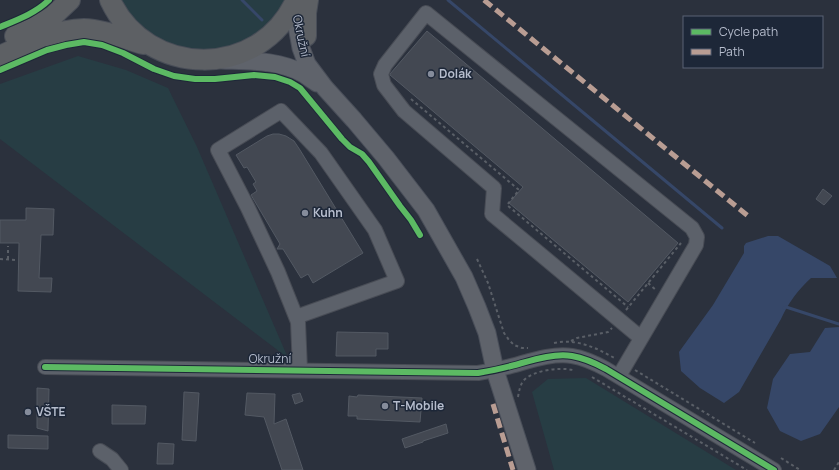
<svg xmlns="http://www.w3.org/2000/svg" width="839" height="470" viewBox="0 0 839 470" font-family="Manrope,sans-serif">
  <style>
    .green { fill: #273d44 }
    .water { fill: #364768 }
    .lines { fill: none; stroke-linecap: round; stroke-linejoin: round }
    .stream { stroke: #364768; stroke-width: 3 }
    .building { fill: #434852; stroke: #535963 }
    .minor-casing { stroke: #484c55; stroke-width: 16 }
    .major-casing { stroke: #494e59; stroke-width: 19 }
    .highway-casing { stroke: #484d57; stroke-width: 22 }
    .path { stroke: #5a5f67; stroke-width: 2; stroke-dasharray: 3 3; stroke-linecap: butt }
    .minor { stroke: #5c616a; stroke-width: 14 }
    .major { stroke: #5f636b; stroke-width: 17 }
    .highway { stroke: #5d6064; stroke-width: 20 }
    .quiet { stroke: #b99d93; stroke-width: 5; stroke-dasharray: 10 5; stroke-linecap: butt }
    .cycleway-casing { stroke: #1d2738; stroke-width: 8 }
    .cycleway { stroke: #5cba63; stroke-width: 6 }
    .poi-dot { fill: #858c9b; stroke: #1d2738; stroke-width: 1.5 }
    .labels { text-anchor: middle; stroke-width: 3; stroke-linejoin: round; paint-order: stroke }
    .street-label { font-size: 12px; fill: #b6bdcd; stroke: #1d2738 }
    .poi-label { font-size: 12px; font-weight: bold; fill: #b6bdcd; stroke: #1d2738; text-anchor: start }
  </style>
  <rect width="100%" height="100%" fill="#2b313d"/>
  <!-- green -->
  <path class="green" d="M119 0H286C278 11 271 21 260 30 230 56 182 56 149 34 146 31 142 29 139 27 132 20 125 8 119 0Z
    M78 56 126 70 168 88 197 147 288 358 0 139V84Z
    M586 378 736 470H554L532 392 548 379Z"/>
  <!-- water -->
  <path class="water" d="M768 236H778L830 266 837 278H811C798 290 788 303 781 319L739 392 724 403 700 388 681 371 679 352 713 305 744 253V246L746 243Z
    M839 327V407L820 434 801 441 780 431 767 408 773 379 790 354 810 352 825 328Z"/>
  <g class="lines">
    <!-- stream -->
    <path class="stream" d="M242 0 262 20
      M448 0 722 228
      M784 308 786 307 839 324"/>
  </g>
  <!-- building -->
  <path class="building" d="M427 31 678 243 628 302 509 203 523 187 390 75V74Z
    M273 134H279L286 136 294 141 300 150 363 253 313 283 308 274 301 278 283 249H277L280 244 251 195 257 191 253 184 256 182 247 167 244 168 236 155 267 136Z
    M823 189 832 196 824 205 816 199Z
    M26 208 54 209 53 235H41L39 278H52L51 292 18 291 19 243H0V220H26Z
    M337 332 388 333V349H376V356H336Z
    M37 388 49 389 48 431 37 428Z
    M184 392 199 393 196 441 182 440Z
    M247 393 275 394 274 424 286 419 303 470H282L264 417 245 415Z
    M300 393 303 401 295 404 292 395Z
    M358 395 422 398 420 422 357 419V416H348L349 396 357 397Z
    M112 405 146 406 145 424H112Z
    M446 424 448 433 423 441V442L405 448 402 439Z
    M8 435 48 436V449L8 448Z
    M158 443 174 444 173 464H157Z"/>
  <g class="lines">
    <defs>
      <path id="minor" d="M296 317 397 281 375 230 321 153 281 111 218 150 248 208 278 272 298 322 300 370
        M45 367 478 373C490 371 500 369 511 366 530 361 552 353 572 356 584 358 595 363 606 369L774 470
        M619 376 696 245 697 237 692 228 426 13 385 65 381 74 384 85 404 111 494 188 492 214 641 338
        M100 451 112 459 121 470"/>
      <path id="major" d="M296 21 301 48 307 64 325 88 354 120 386 158 426 210 464 277 477 307 487 333 495 370 527 470
        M222 60C250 61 279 60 304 74 308 77 312 80 317 83"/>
      <path id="highway" d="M110 0C147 79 260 80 296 0
        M15 36 33 28 53 16 70 0
        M306 36V13L308 0
        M0 56C26 44 54 30 84 29 101 29 126 39 143 44"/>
    </defs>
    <!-- minor casing -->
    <use href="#minor" class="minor-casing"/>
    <!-- major casing -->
    <use href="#major" class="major-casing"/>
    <!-- highway casing -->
    <use href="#highway" class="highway-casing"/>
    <!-- path -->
    <path class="path" d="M411 99 519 190 507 205 628 307
      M0 259 16 260
      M8 259V246
      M477 259 488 283 504 333 509 340 514 345 522 348H528
      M648 283 656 290
      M626 310 681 243
      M571 341 577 338 608 332 612 328
      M554 343C576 338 597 348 616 359
      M635 370 755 443
      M592 377 747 470
      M518 397C519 391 520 386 523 381 533 370 559 367 573 370
      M781 458 800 470
      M834 470 839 462"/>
    <!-- minor -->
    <use href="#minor" class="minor"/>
    <!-- major -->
    <use href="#major" class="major"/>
    <!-- highway -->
    <use href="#highway" class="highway"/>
    <!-- quiet -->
    <path class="quiet" d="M484 0 748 216
      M493 404 513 470"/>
    <defs>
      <path id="cycleway" d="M0 27C17 20 36 13 49 0
        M0 70 47 50 66 45 84 42 102 45 123 53 154 69 174 76 195 79H215L254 75 275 77 290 82 300 88 342 139 350 147 362 154 369 162 400 206 411 220 420 235
        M45 367 478 373C490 371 500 369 511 366 530 361 552 353 572 356 584 358 595 363 606 369L774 470"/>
    </defs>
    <!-- cycleway casing -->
    <use href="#cycleway" class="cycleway-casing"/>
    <!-- cycleway -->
    <use href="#cycleway" class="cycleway"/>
  </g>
  <!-- markers -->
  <g class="poi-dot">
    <circle cx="431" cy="74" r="4"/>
    <circle cx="305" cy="213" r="4"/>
    <circle cx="385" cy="406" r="4"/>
    <circle cx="28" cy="412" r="4"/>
  </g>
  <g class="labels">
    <!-- street labels -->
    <g class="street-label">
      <text transform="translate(301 36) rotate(78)" y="4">Okružní</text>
      <text x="270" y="363">Okružní</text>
    </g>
    <!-- poi labels -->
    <g class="poi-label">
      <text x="439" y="78">Dolák</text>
      <text x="313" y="217">Kuhn</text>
      <text x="393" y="410">T-Mobile</text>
      <text x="36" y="416">VŠTE</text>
    </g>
  </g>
  <!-- legend -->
  <rect x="683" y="16" width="140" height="52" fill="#1d2738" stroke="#5a6374"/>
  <rect x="691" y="29" width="20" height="6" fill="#5cba63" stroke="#5a6374"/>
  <text x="719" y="36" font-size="12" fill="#b6bdcd">Cycle path</text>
  <rect x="691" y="49" width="20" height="6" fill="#b99d93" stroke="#5a6374"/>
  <text x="719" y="56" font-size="12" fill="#b6bdcd">Path</text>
</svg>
